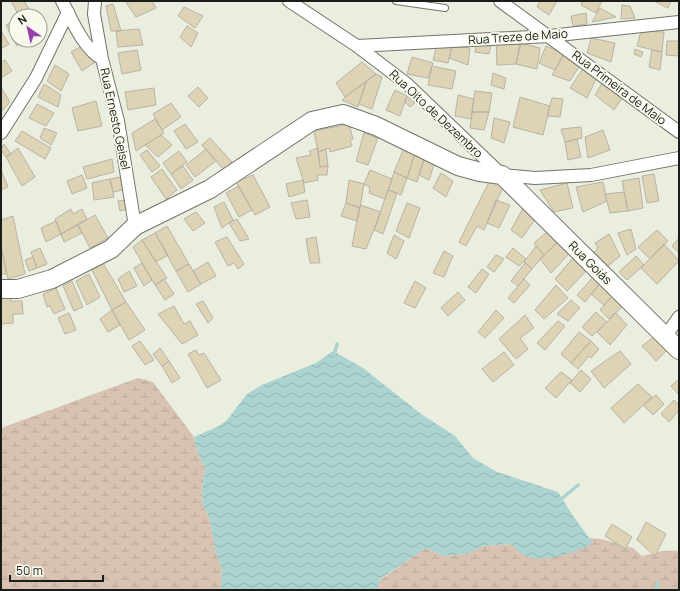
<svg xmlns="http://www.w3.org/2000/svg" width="680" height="591" viewBox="0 0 680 591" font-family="Manrope,sans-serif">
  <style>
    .wetland { fill: url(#wetland-marsh) }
    .water { fill: url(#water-waves) }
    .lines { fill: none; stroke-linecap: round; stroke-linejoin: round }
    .stream { stroke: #abd3cf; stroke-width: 3.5 }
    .building { fill: #ded3b4; stroke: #b8b3a6 }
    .lane-casing { stroke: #717568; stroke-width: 8 }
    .street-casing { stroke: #717568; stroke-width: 14 }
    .secondary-casing { stroke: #717568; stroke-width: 20 }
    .lane { stroke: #fff; stroke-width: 6 }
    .street { stroke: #fff; stroke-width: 12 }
    .secondary { stroke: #fff; stroke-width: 18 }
    .labels { text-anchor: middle; stroke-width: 3.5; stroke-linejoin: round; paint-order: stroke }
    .street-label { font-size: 12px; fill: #1b1d18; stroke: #f6fbed }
  </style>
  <defs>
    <pattern id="wetland-marsh" width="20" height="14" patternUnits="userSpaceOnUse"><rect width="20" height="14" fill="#d8c3b3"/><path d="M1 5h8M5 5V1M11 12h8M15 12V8" fill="none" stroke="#b9a799"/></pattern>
    <pattern id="water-waves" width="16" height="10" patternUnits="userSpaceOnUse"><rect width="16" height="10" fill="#abd3cf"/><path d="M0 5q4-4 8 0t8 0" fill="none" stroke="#93b5b1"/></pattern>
  </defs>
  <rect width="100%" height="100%" fill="#e9eedf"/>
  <!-- wetland -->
  <path class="wetland" d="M138 378 153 382 194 437 197 451 205 469 202 490 203 505 209 517 216 553 222 569 221 590H1V428Z
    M588 538 601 539 633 548 642 556C655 553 665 549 679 551V590H377L380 580 426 548 444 556 467 554 483 546 512 544 524 555 593 543Z"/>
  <!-- water -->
  <path class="water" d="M333 351 363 368 421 414 455 436 473 458 497 472 558 492 573 516 593 543C578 552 540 565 523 555 519 552 515 547 511 544L483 546 467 554 444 556 426 548 380 579 377 590H221L222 569 216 553 209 517 203 505 202 490 205 469 197 451 194 437 219 426 227 420 247 394 262 385 316 363Z"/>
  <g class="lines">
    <!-- stream -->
    <path class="stream" d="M334 355 337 344
      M559 501 578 485
      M657 590 656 587 658 583"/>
  </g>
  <!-- building -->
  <path class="building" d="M11 1H24L29 9 19 16Z
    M125 1H152L156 8 136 17Z
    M540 1H557L549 15 537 7Z
    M583 1H602L596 13 581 5Z
    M654 1H671L668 8Z
    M113 4 121 31H111L106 6Z
    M622 5 630 6 635 18 621 19Z
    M184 7 203 16 195 28 178 16Z
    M600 8 616 17 592 22Z
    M586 13 587 24 573 26 571 16Z
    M16 20V40H26L17 46 6 25Z
    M187 26 198 33 191 47 180 37Z
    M139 29 143 45 118 47 116 31Z
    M1 31 9 44 1 49Z
    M641 31 664 32 662 52 637 46Z
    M591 38 615 43 611 62 587 53Z
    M522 39 516 64 497 65 496 40Z
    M667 41H679V56L666 55Z
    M520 43 540 48 537 69 516 64Z
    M85 44 95 62 82 71 71 52Z
    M476 44 491 46 489 54 475 52Z
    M437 45 452 46 448 63 433 60Z
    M452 46 470 48 468 65 449 58Z
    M546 46 564 54 555 70 539 63Z
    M635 49 643 52 641 57 634 54Z
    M137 50 141 70 122 74 118 53Z
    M566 50 582 62 570 81 552 75Z
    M652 50 662 52 660 70 649 67Z
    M412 57 433 63 428 78 407 74Z
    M5 60 12 71 1 78V62Z
    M362 62 376 74 345 97 336 83Z
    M55 65 69 74 61 91 47 81Z
    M432 66 456 71 452 89 428 85Z
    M584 67 598 75 587 98 570 88Z
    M493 73 506 78 504 89 491 85Z
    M376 74 382 77 372 109 359 104 366 82Z
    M604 80 625 94 614 110 595 95Z
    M366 82 358 107 342 100 345 97Z
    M44 84 61 95 58 107 38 97Z
    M1 87 10 102 1 112Z
    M198 87 208 98 199 107 188 96Z
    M154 88 156 105 128 110 125 92Z
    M395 90 407 96 400 116 386 110Z
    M475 91 492 93 489 112H472Z
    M458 95 474 99 471 119 455 116Z
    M407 96 415 103 410 107 405 102Z
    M520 97 550 106 543 135 513 127Z
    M552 98 563 99 560 117 547 116Z
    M96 101 102 126 78 131 72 108Z
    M171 103 181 117 162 130 153 114Z
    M37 104 54 113 46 126 29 118Z
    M472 112H489L484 130 470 128Z
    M494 118 510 122 504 143 491 138Z
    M155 119 164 133 136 151 132 133Z
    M185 124 198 142 186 149 174 131Z
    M349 124 353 139 350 140 352 146 330 152 329 148 318 152 314 131Z
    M581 127 582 138 565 142 561 129Z
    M44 128 57 133 51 145 40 138Z
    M603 130 610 150 588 158 585 137Z
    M22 131 51 148 45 159 15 141Z
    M364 133 378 138 368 165 356 161Z
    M161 135 172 145 158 157 145 145Z
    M210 138 232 162 224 170 202 145Z
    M577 139 581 157 568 160 565 142Z
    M4 144 11 154 6 157 1 150Z
    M18 148 35 177 22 186 6 157Z
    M318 148 320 167 328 166 327 175H317L318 180 304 183 296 158 311 155 309 151Z
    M404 148 415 153 407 178 394 172Z
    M206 149 216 161 195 177 186 165Z
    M326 149 328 166 320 167 318 152Z
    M147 150 160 166 152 172 140 155Z
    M179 151 187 162 171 174 163 163Z
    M415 153 424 159 417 182 407 178Z
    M112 159 114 172 87 179 83 167Z
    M424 159 435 162 429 180 419 175Z
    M183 166 193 180 181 189 171 174Z
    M162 169 177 190 166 199 151 177Z
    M1 170 8 187 1 190Z
    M370 170 392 179 385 199 369 193 370 187 364 184Z
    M394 172 407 178 401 195 388 190Z
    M441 173 453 181 446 197 433 188Z
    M654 174 659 201 647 203 642 176Z
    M82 175 87 188 72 194 67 181Z
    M253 175 270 207 255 215 236 182Z
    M120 177 123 190 113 192 110 179Z
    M639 178 643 208 628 211 622 181Z
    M110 179 114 197 94 200 92 183Z
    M303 180 305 192 289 197 286 184Z
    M349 180 364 184 360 208 346 203Z
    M490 180 503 187 484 230 477 226 466 246 459 242Z
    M603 182 607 201 583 212 576 187Z
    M567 183 573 208 554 212 540 190Z
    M239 186 252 210 239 217 226 193Z
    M388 190 397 193 383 234 374 230Z
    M624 192 628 211 610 213 605 194Z
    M128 200 130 209 120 211 118 201Z
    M307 200 310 217 296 219 291 203Z
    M496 200 510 205 499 228 487 223Z
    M224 202 233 220 222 228 214 207Z
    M346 203 360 208 357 221 341 216Z
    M407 203 420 208 409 238 396 231Z
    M360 205 381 212 366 249 352 246Z
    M523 208 536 218 522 238 511 230Z
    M71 209 73 214 82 209 87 219 61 234 55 219Z
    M196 212 205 223 193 231 184 219Z
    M95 215 108 238 90 248 78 225Z
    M13 216 25 274 8 279 1 247V220Z
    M237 219 249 239 240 241 229 223Z
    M56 221 61 234 46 242 41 228Z
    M78 225 82 233 64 242 61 234Z
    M167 226 189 264 176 271 155 233Z
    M631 229 636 249 627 255 618 233Z
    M657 230 668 241 650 259 638 247Z
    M547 232 557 243 544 255 534 243Z
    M155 233 168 255 156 262 142 240Z
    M609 234 620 256 608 266 594 252 598 248 595 243Z
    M394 235 404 241 396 259 387 253Z
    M227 237 244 264 238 269 234 263 228 266 215 242Z
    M316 237 320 263H310L306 239Z
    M679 238V253L672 246Z
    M142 240 167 278 155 285 133 247Z
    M559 241 569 254 551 273 540 259Z
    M664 244 679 261 657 284 641 268Z
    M536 246 544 255 532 269 524 262Z
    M1 247 7 274H1Z
    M40 248 47 264 37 268 31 252Z
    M513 248 526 259 519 266 506 257Z
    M444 251 453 256 444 277 433 273Z
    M496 255 504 259 494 272 487 267Z
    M636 256 644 265 627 280 619 272Z
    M33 257 37 268 29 271 25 260Z
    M573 258 587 270 567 291 555 279Z
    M208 262 216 276 201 284 193 271Z
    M103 263 126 302 112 310 92 270Z
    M142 263 152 280 144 286 134 268Z
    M525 263 532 269 518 286 511 281Z
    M189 264 201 284 188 292 176 271Z
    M482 269 489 274 476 293 468 287Z
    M129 271 137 286 124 292 118 279Z
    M89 274 100 297 87 305 76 281Z
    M595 275 601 282 585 302 577 295Z
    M164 279 174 294 165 300 155 285Z
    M524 279 530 285 514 303 508 298Z
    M72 281 83 307 74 311 63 286Z
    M415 281 426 288 415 308 404 303Z
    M601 282 614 294 604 305 591 294Z
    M556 285 568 298 544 319 535 310Z
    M56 288 65 309 54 314 50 306 47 307 43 294Z
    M458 292 465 300 448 316 441 308Z
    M614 294 625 304 609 319 600 310Z
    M10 296 11 301H22L23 314H13V323L1 324V297Z
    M571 300 580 308 568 321 557 314Z
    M203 301 213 318 208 323 196 304Z
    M126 302 145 330 129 340 112 310Z
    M174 306 184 324 190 321 198 335 182 344 158 314Z
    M112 310 120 325 108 332 100 319Z
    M496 310 504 318 485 338 478 332Z
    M596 312 607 322 592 336 582 327Z
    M69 313 76 330 65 334 58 318Z
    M616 313 627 325 610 345 597 332Z
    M525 315 534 328 520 338 528 349 516 359 499 339Z
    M558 321 565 326 545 350 537 343Z
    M579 332 591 341 571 363 561 354Z
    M655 336 668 349 656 361 642 346Z
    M140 341 154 360 145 365 132 346Z
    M591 341 599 349 591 358 589 356 578 369 571 363Z
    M160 348 169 361 162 366 153 354Z
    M196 350 199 355 204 353 221 380 207 388 188 354Z
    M620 351 631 364 604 388 591 371Z
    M504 352 514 365 493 382 482 369Z
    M169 361 180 378 172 383 162 366Z
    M581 370 591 379 580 392 570 383Z
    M561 372 572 380 556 398 545 388Z
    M679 379V395L671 386Z
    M638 384 652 397 624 423 611 408Z
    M656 395 664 404 653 415 643 405Z
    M674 400 679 405V410L669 422 661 414Z
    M646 522 666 534 655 556 637 540Z
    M612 524 632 537 625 549 605 536Z"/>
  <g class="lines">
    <defs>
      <path id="lane" d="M396 1 445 8"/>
      <path id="street" d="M62 1C72 20 83 48 102 59L118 121 135 226
        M95 1 94 14 102 59
        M289 1 357 46 407 84 502 175 535 178 591 175 679 158
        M500 1 679 132
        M357 46 549 36 679 22
        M1 133 36 78 68 12
        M665 337 679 317"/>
      <path id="secondary" d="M1 289H18L52 279 111 249 135 226 210 189 312 121 343 114 376 126 458 166 480 172 502 175 679 350"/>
    </defs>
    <!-- lane casing -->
    <use href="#lane" class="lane-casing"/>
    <!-- street casing -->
    <use href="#street" class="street-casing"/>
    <!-- secondary casing -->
    <use href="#secondary" class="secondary-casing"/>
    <!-- lane -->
    <use href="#lane" class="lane"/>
    <!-- street -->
    <use href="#street" class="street"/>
    <!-- secondary -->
    <use href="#secondary" class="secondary"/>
  </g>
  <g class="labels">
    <!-- street labels -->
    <g class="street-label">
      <text transform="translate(518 37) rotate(-4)" y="4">Rua Treze de Maio</text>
      <text transform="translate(619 88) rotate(37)" y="4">Rua Primeira de Maio</text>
      <text transform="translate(436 114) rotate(43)" y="4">Rua Oito de Dezembro</text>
      <text transform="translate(115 119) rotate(78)" y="4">Rua Ernesto Geisel</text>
      <text transform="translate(590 263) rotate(45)" y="4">Rua Goiás</text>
    </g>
  </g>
  <!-- border -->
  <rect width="680" height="591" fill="none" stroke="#1b1d18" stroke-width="4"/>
  <!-- north arrow -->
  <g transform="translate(28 28) rotate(326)"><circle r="19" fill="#f6fbed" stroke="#9ea298"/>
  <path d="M0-3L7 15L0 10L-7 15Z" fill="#9841ad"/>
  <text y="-6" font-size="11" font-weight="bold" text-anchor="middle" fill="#1b1d18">N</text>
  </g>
  <!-- scale -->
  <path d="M10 575v6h93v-6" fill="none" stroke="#1b1d18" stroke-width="2"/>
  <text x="16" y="575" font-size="12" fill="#1b1d18" stroke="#f6fbed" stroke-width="3" paint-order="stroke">50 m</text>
</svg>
